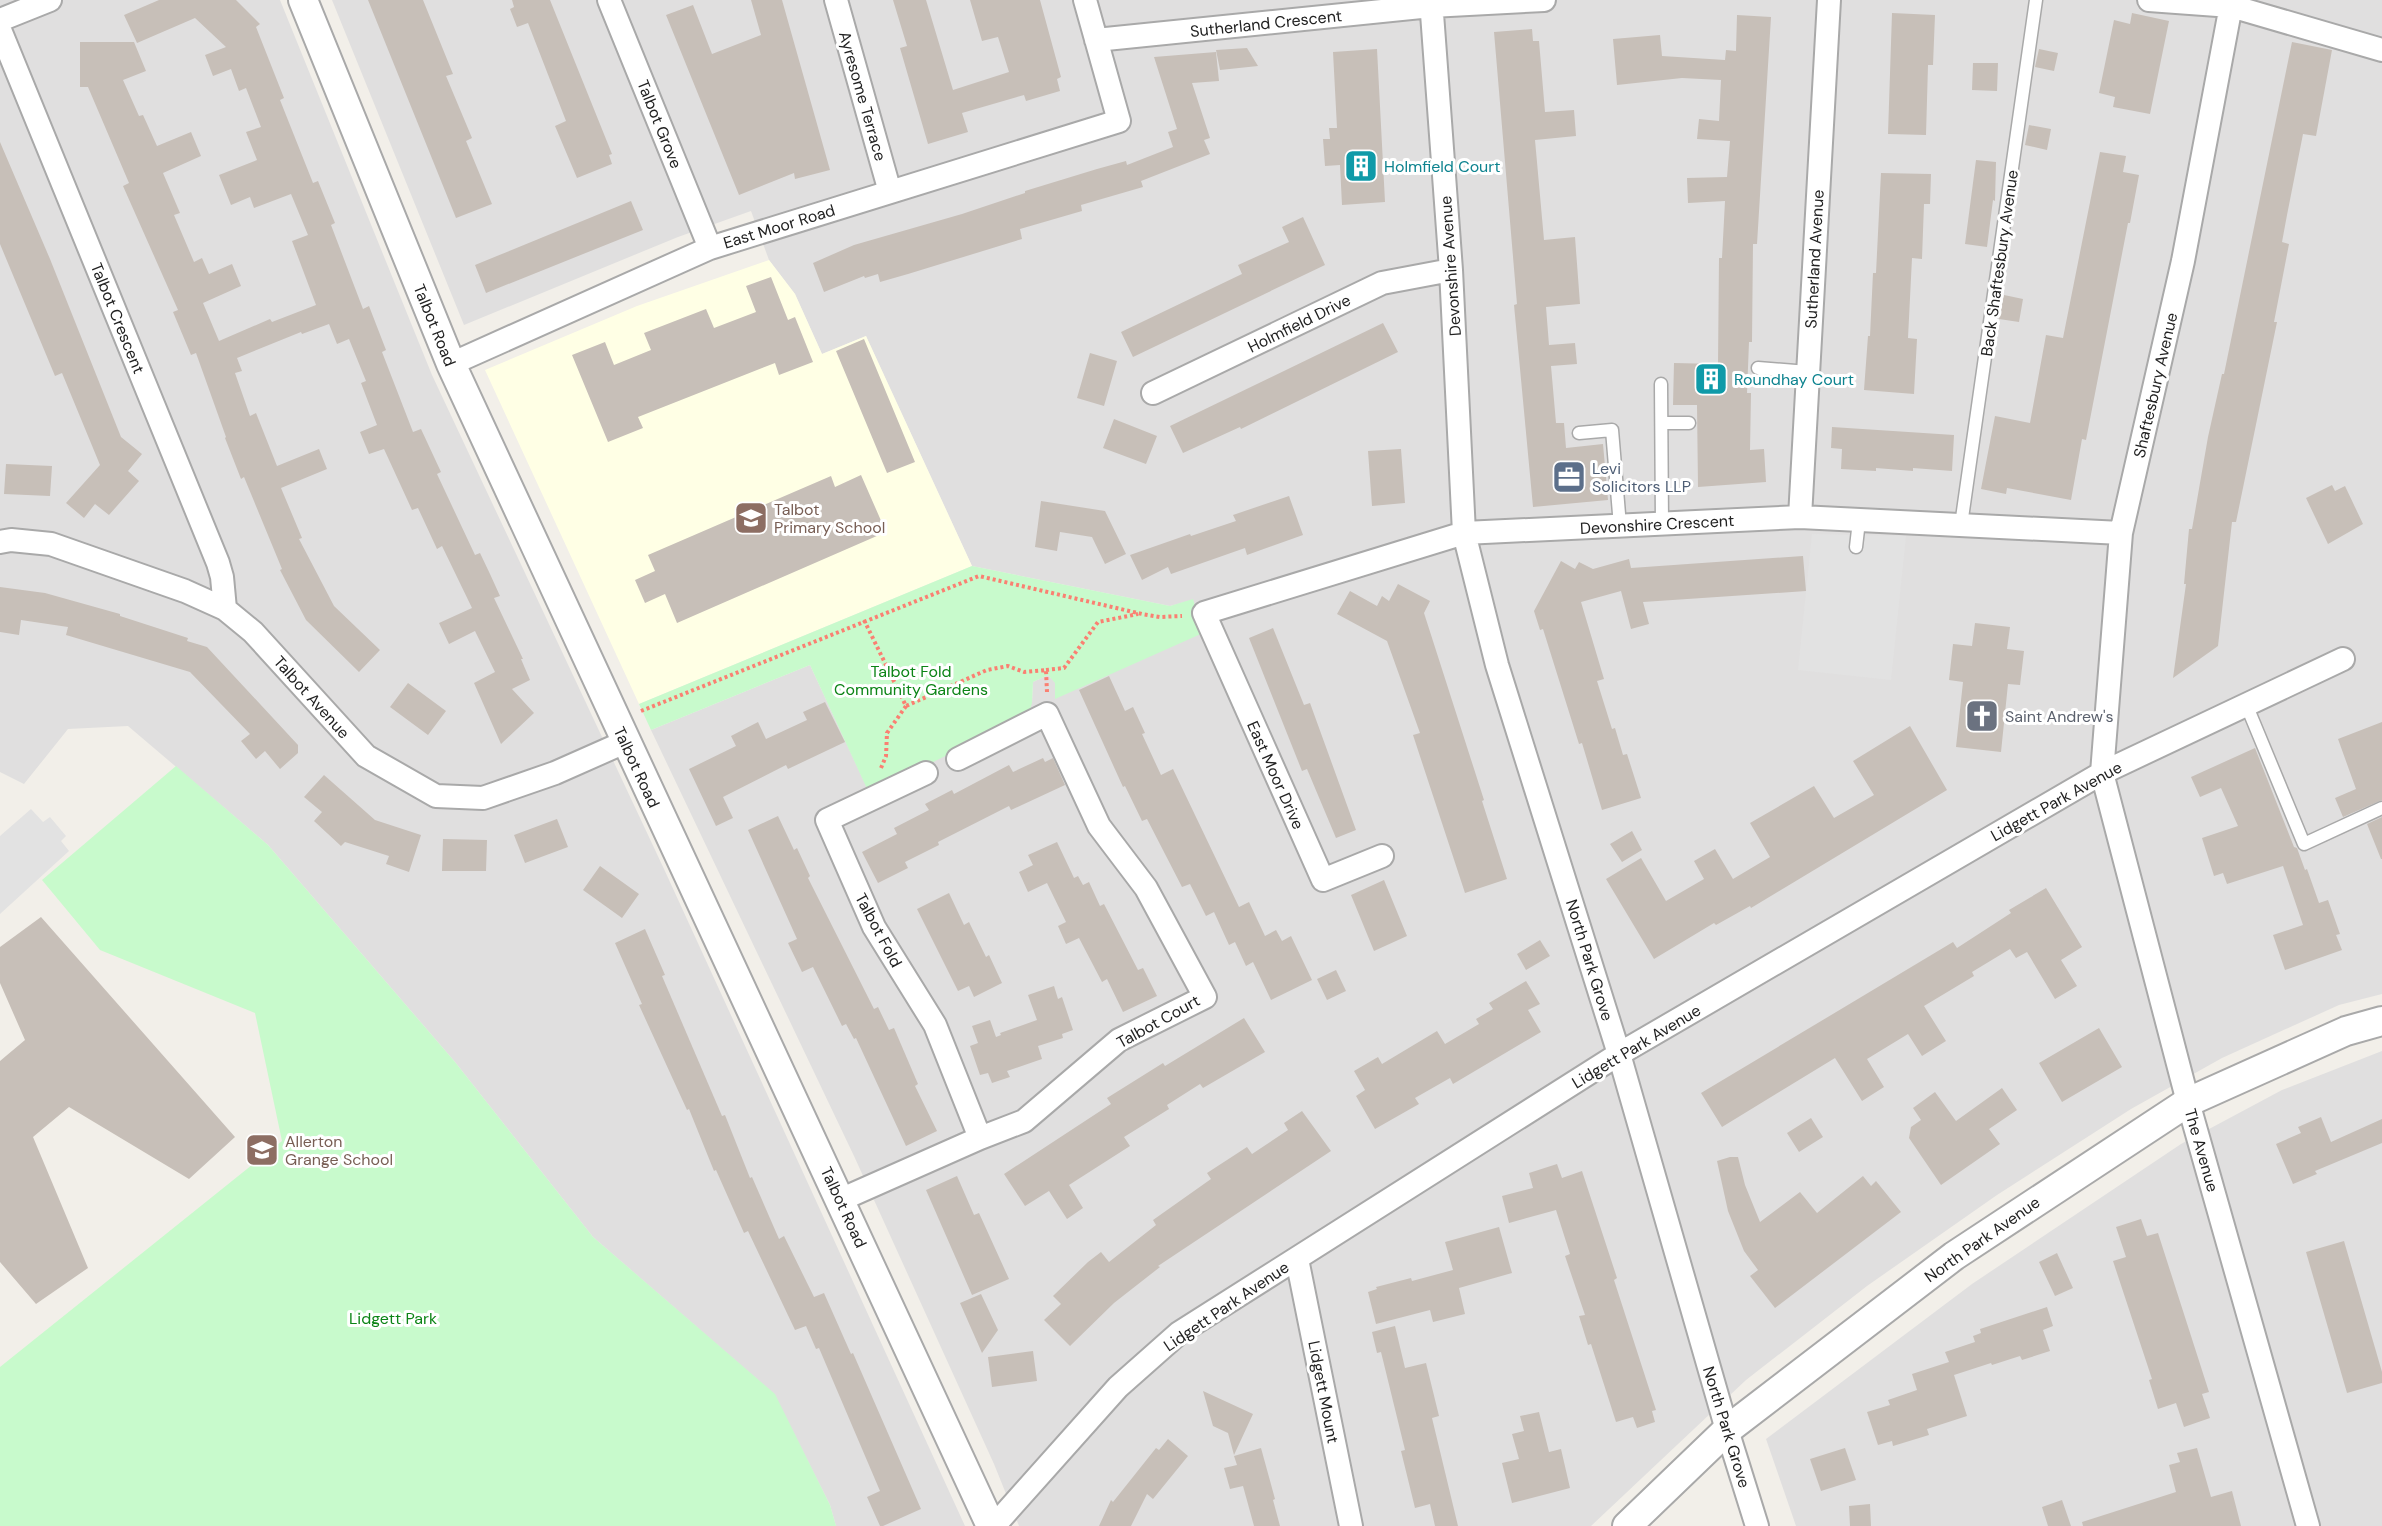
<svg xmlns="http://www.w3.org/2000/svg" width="2382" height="1526" viewBox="0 0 2382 1526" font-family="'DM Sans',sans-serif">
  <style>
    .residential { fill: #e0dfdf }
    .education { fill: #ffffe5 }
    .park { fill: #c8facc }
    .parking { fill: #e2e2e2 }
    .building { fill: #c7bfb8 }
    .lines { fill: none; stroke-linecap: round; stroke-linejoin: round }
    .service-casing { stroke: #a9a9a9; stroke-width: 15 }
    .minor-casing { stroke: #a9a9a9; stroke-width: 26 }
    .tertiary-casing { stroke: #a9a9a9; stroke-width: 32 }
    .path { stroke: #fa8072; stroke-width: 4; stroke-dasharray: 3 3; stroke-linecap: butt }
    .service { stroke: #fff; stroke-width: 12 }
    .minor { stroke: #fff; stroke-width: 22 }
    .tertiary { stroke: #fff; stroke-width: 28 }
    .labels { text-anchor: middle; stroke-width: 6; stroke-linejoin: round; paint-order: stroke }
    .street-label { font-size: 16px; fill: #222; stroke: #fff }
    .culture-label { font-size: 16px; fill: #0d838f; stroke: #fff; text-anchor: start }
    .service-label { font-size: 16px; fill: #4e5e75; stroke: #fff; text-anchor: start }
    .education-label { font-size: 16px; fill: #785e54; stroke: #fff; text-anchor: start }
    .park-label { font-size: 16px; fill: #0c8416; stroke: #fff }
    .worship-label { font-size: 16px; fill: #5b616d; stroke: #fff; text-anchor: start }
  </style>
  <rect width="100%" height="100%" fill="#f2efe9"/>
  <!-- residential -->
  <path class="residential" d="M0 0H280L432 375 664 869 965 1526H836L830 1505 774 1394 593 1237 455 1062 268 845 128 726 68 729 24 784 0 772Z
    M332 0H2382V994L2339 1005 2222 1058 2131 1109 1997 1195 1867 1286 1746 1380 1591 1526H1019L994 1464 854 1156 651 730 810 665 869 792 1032 703 1033 682 1048 675 1056 683 1055 695 1193 600 1170 606 972 566 866 336 822 354 795 294 769 260 751 211 678 237 464 325Z
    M2382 1051V1526H1796L1766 1439 1972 1284 2181 1144 2282 1090Z"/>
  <!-- education -->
  <path class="education" d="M769 260 795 294 822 354 866 336 972 566 639 704 485 370 637 306Z"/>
  <!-- park -->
  <path class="park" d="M972 566 1170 606 1193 599 1203 633 1055 699V683L1048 675 1033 682 1032 703 1028 716 869 793 810 665 651 730 639 704Z
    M176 766 268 845 455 1062 593 1237 775 1394 830 1505 836 1526H0V1367L282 1141 255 1013 100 950 42 880Z"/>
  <!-- parking -->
  <path class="parking" d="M1812 534 1906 536 1891 680 1798 670Z
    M31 809 43 822 50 817 66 836 61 841 69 851 0 914V836Z"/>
  <!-- building -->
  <path class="building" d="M159 0H236L260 24 256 27 284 98 280 100 313 183 318 181 335 223 331 225 363 309 369 306 386 350 382 352 413 432 421 429 441 472 437 474 475 555 480 553 490 574 500 596 494 598 523 659H521L530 680 512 689 534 713 501 744 474 683 495 672 475 631 449 644 439 623 472 608 442 546 437 549 418 508 412 510 384 449 369 454 360 432 377 425 361 383 366 381 349 339 337 344 329 324 302 334 301 332 237 358 242 371 235 373 250 416 256 413 277 466 319 449 327 469 281 488 302 538 299 539 334 606 380 650 359 672 306 620 280 570 282 569 244 477 241 479 225 438 226 437 196 353 191 355 173 312 178 310 123 186 129 183 88 87H80V42H134L146 71 123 80 139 116 143 115 157 146 191 132 201 156 163 173 180 213 174 215 194 262 202 258 209 274 232 264 241 286 203 303 219 341 270 319 272 322 316 305 292 241 308 235 291 194 254 208 250 197 231 205 219 175 257 160 246 132 261 127 246 88 239 91 231 69 213 76 205 55 226 47 195 18 137 43 124 15Z
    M368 0H423L453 74 446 76 472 138 466 141 492 204 456 218Z
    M512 0H550L612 154 609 155 612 164 577 178 555 126 566 121 528 23 517 27 510 9 514 7Z
    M751 0H782L830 170 795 179 794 173 739 195 666 15 693 5 712 54 761 35Z
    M893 0H926L953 90 1009 72 998 37 982 41 970 0H1040L1061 77 1057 79 1060 91 1026 101 1024 95 962 113 968 132 928 144 900 48 907 46Z
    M1892 13 1935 15 1933 65H1928L1926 135 1888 134Z
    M2132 13 2169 21 2150 114 2113 107 2115 97 2099 93 2114 20 2130 24Z
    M1737 15 1771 17 1757 244H1753L1752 342H1749L1747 393H1751L1750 450 1764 449 1766 482 1698 487 1697 405H1673L1674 363 1718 364 1719 258H1722L1725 201 1688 203 1687 178 1727 177 1730 141 1697 139 1699 119 1719 121 1721 80 1682 78 1617 85 1613 39 1660 35 1662 56 1725 60 1726 50 1736 51Z
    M1532 29 1533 41H1539L1545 112 1574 110 1576 136 1535 140 1544 240 1575 237 1580 304 1546 307 1549 345 1575 343 1577 364 1551 366 1556 423H1564L1566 448 1603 444 1608 500 1533 507 1514 305 1517 304 1494 32Z
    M2292 42 2332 50 2316 136 2303 134 2287 215 2282 242 2289 244 2274 322H2277L2236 522H2232L2218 646 2173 678 2186 584H2184L2189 529H2192L2208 437 2222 374H2224Z
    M1247 48 1258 66 1220 70 1216 50Z
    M1377 49 1385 202 1342 205 1340 165 1325 166 1323 139H1330L1329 128H1337L1333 52Z
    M2039 49 2058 53 2054 71 2035 67Z
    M1216 52 1219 81 1192 83 1210 138 1204 140 1210 154 1141 181 1143 187 1081 205 1082 211 1020 229 1022 239 908 274 880 282 878 274 865 278 864 276 824 292 813 263 854 245 962 214 1025 193V191L1097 169 1126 161 1127 165 1173 147 1168 132 1177 129 1154 57Z
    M1973 63H1998L1997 91 1972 90Z
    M2029 125 2051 129 2047 150 2025 145Z
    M0 142 50 259 121 437 142 454 128 471 139 481 109 515 95 504 84 518 66 503 100 465 62 373 55 376 0 244Z
    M2100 152 2126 156 2123 172 2139 175 2130 223H2128L2086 440 2082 439 2071 500 2007 488 2006 494 1981 489 1995 416 2030 423 2046 335 2063 338Z
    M1976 160 1996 162 1995 201 1993 200 1987 247 1965 244Z
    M1881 173 1931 174 1930 204H1924L1922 259 1912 258 1908 338 1917 339 1914 394 1864 390 1868 336H1870L1873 273H1876Z
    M631 201 643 230 486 293 475 265Z
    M1303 217 1325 265 1133 357 1121 332 1242 274 1238 265 1289 242 1282 227Z
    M771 277 788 320 795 317 813 362 779 375 775 363 638 417 643 428 608 442 572 355 605 342 614 365 651 350 644 333 706 309 714 328 756 312 746 286Z
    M2004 295 2023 299 2019 322 1999 319Z
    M1383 323 1398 352 1241 429 1240 427 1183 453 1170 426Z
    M864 339 915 462 887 473 836 351Z
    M1090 353 1117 361 1104 406 1077 398Z
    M1114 419 1157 436 1146 464 1103 448Z
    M1832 427 1954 435 1952 471 1913 468V471L1876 468V471L1841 469 1842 449 1831 448Z
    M1401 449 1405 503 1372 506 1368 451Z
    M6 464 52 466 50 496 4 494Z
    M861 475 886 532 677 623 665 594 645 603 635 580 655 571 648 555 831 476 835 487Z
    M2332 485 2335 491 2345 486 2363 524 2328 544 2306 498Z
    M1289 496 1303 535 1247 555 1245 548 1171 574 1168 567 1142 580 1130 555 1190 534 1191 536 1236 521 1233 515Z
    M1041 501 1105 511 1126 554 1105 564 1092 537 1060 532 1057 551 1035 547Z
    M1803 556 1806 591 1643 602 1649 624 1631 629 1621 591 1581 602 1604 679 1597 681 1612 729 1615 728 1623 755 1627 754 1641 798 1602 810 1582 743 1579 744 1543 629 1540 630 1534 611 1561 561 1575 569 1579 562 1593 569 1629 559 1631 568Z
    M1398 584 1430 601 1424 613 1484 800 1482 801 1507 879 1465 893 1413 735 1420 733 1387 641 1337 614 1350 591 1377 606 1382 596 1389 601Z
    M0 587 45 593 120 614V616L188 638 187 641 207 647 298 745V753L280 769 265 751 256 759 241 741 250 734 190 672 66 635 68 627 21 620 19 635 0 632Z
    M1975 623 2010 627 2007 649 2024 651 2020 685 2008 684 2001 752 1956 747 1963 682 1949 680 1953 644 1972 646Z
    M1273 628 1304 705 1310 703 1356 830 1336 838 1307 769 1302 771 1249 638Z
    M1109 676 1125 711 1133 707 1145 733 1142 734 1161 775 1173 769 1239 907 1249 902 1265 936 1276 930 1282 941 1291 936 1312 980 1271 1000 1253 962 1246 966 1235 942 1229 945 1214 912 1206 916 1190 884 1182 887 1147 819 1142 821 1125 786 1123 787 1079 690Z
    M408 683 446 711 428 735 390 707Z
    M825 702 845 742 788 769 786 765 723 797 733 818 716 826 689 769 736 746 731 736 758 722 766 739 807 720 803 712Z
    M2382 722V800L2343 817 2335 798 2356 789 2338 739Z
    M1910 726 1947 790 1751 908 1750 906 1716 925 1714 923 1654 959 1606 879 1641 858 1666 901 1704 879 1694 861 1715 849 1733 879 1770 857 1750 823 1814 786 1834 818 1874 795 1853 761Z
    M2255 748 2294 847 2297 848 2305 870 2307 869 2319 903 2328 900 2340 934 2336 935 2342 950 2285 970 2273 935 2303 925 2283 866 2227 884 2223 873 2214 876 2202 838 2238 826 2221 788 2200 797 2191 777Z
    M1043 758 1045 762 1053 758 1065 785 1011 810 1009 806 938 842 939 845 905 862 908 868 878 883 862 852 897 834 894 828 929 810 925 804 952 790 954 794 1009 765 1013 772Z
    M324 775 375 820 421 835 409 872 386 864 389 856 345 842 341 846 314 821 322 812 304 797Z
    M778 816 794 850 797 848 810 876 808 878 874 1009 878 1007 889 1030 894 1028 918 1084 915 1086 937 1131 906 1146 856 1038 854 1039 846 1024 842 1026 813 967 802 972 788 943 797 939 748 830Z
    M2382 817V859H2381L2367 824Z
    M557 819 568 847 525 863 514 835Z
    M1632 831 1642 850 1622 862 1610 844Z
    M443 839 487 840 486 871H442Z
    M1057 842 1074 878 1078 876 1083 885 1089 882 1100 906 1104 904 1138 970 1143 968 1157 996 1123 1012 1107 979 1102 982 1079 938 1066 944 1058 926 1066 922 1047 883 1028 892 1019 872 1033 865 1028 855Z
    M600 866 639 894 622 918 583 890Z
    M1384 880 1407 936 1374 951 1351 895Z
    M2046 888 2082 947 2061 960 2077 986 2055 999 2027 952 2016 958 2010 949 1972 972 1974 976 1924 1006 1946 1041 1922 1056 1908 1034 1867 1059 1884 1087 1862 1101 1835 1058 1722 1127 1701 1093 1953 942 1957 948 2011 913 2009 910Z
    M949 893 964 925 969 922 986 957 989 955 1002 983 974 997 969 986 958 991 917 909Z
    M41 917 235 1137 189 1179 69 1107 33 1137 88 1268 36 1304 0 1262V1061L25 1040 0 983V947Z
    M645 929 665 975 662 976 722 1116 725 1115 750 1178 752 1177 779 1239 784 1236 814 1297 824 1293 851 1354 853 1353 921 1509 883 1526H880L867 1497 880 1491 819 1348 816 1349 806 1326 795 1330 748 1231 744 1233 716 1170 714 1171 689 1109 687 1110 639 1005 642 1004 615 943Z
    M1540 940 1550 956 1526 970 1517 954Z
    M1336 970 1346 991 1327 1000 1317 979Z
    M1526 981 1540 1004 1528 1010 1541 1032 1453 1084 1450 1078 1415 1098 1419 1104 1375 1129 1356 1096 1365 1090 1354 1071 1378 1057 1382 1064 1437 1031 1445 1044 1479 1024 1476 1019 1493 1009 1489 1003Z
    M1054 986 1058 999 1062 997 1073 1030 1062 1034 1063 1038 1038 1046 1042 1059 1007 1071 1010 1077 992 1083 988 1073 980 1075 970 1046 978 1043 972 1026 990 1020 996 1037 1001 1035 1000 1033 1037 1020 1028 995Z
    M1244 1018 1265 1052 1203 1088 1200 1084 1167 1105 1169 1109 1124 1137 1130 1146 1069 1185 1083 1208 1067 1219 1049 1191 1025 1206 1004 1174 1111 1104 1107 1098 1163 1063 1165 1066Z
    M2099 1028 2122 1067 2062 1102 2039 1063Z
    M2002 1088 2017 1110 1989 1129 2000 1144 1941 1185 1909 1138 1911 1127 1921 1120 1913 1108 1935 1092 1956 1121Z
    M1302 1111 1331 1151 1158 1266 1160 1267 1114 1303 1070 1346 1044 1320 1061 1304 1053 1296 1088 1262 1101 1252 1109 1262 1156 1225 1153 1220 1211 1179 1207 1173 1247 1147 1252 1154 1288 1130 1284 1123Z
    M2321 1117 2331 1142 2382 1119V1143L2315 1171 2317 1174 2293 1184 2276 1144 2301 1133 2298 1127Z
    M1811 1118 1823 1137 1799 1152 1787 1133Z
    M1730 1157H1738L1745 1185 1760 1222 1800 1192 1817 1213 1863 1176 1871 1186 1876 1181 1901 1212 1775 1308 1750 1276 1758 1270 1744 1251 1728 1211 1717 1161Z
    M1557 1164 1562 1178 1582 1171 1617 1278 1614 1280 1656 1410 1652 1411 1655 1422 1637 1428 1633 1417 1616 1422 1591 1344 1588 1345 1579 1316 1585 1315 1565 1256 1570 1254 1556 1210 1509 1223 1502 1196 1533 1188 1529 1173Z
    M957 1176 974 1215 979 1213 1009 1279 972 1295 926 1190Z
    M2141 1219 2147 1236 2158 1233 2209 1392 2202 1394 2210 1418 2184 1427 2176 1403 2158 1409 2149 1380 2152 1379 2113 1261 2126 1257 2116 1227Z
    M1499 1227 1512 1273 1459 1288 1465 1314 1433 1322 1430 1310 1376 1324 1368 1292 1377 1289 1376 1287 1411 1278 1412 1281 1453 1270 1445 1242Z
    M2344 1241 2382 1372V1383L2347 1393 2306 1252Z
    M2057 1253 2073 1288 2055 1296 2039 1262Z
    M981 1294 998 1330 982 1353 960 1303Z
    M2047 1307 2053 1326 2043 1330 2050 1351 2022 1360 2020 1356 1992 1365 1991 1363 1954 1375 1967 1416 1927 1429 1929 1435 1893 1446 1892 1441 1878 1445 1867 1412 1890 1405 1888 1400 1917 1390 1912 1374 1949 1362 1945 1352 1975 1342 1973 1336 1981 1333 1980 1329Z
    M1395 1326 1405 1368 1426 1363 1439 1416 1432 1418 1458 1526H1435L1430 1504 1415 1508 1401 1451 1405 1450 1381 1352 1377 1353 1372 1332Z
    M1033 1351 1037 1381 992 1387 988 1357Z
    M1203 1391 1253 1414 1234 1455 1228 1433 1213 1426Z
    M1539 1412 1549 1452 1561 1449 1570 1488 1512 1503 1502 1463 1519 1459 1512 1434 1524 1431 1520 1416Z
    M1168 1439 1188 1456 1153 1499 1147 1494 1131 1526H1099L1111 1500 1113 1502 1156 1448 1159 1450Z
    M1261 1448 1275 1499 1273 1500 1280 1526H1254L1243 1486 1230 1489 1224 1468 1237 1465 1234 1456Z
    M1845 1448 1856 1480 1821 1491 1810 1459Z
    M2197 1448 2211 1497 2232 1491 2241 1526H2083L2082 1522 2176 1492 2169 1465 2180 1462 2177 1453Z
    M2062 1500 2071 1526H2048L2042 1507Z
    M1870 1504 1871 1526H1850L1849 1506Z"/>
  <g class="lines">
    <defs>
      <path id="service" d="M1758 368 1808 372
        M1661 384 1662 524
        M1662 423H1689
        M1579 433 1612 430 1620 526
        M1961 525 2036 0
        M1856 547 1859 521
        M2246 704 2304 844 2382 808"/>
      <path id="minor" d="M609 0 710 248
        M836 0 890 192
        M1431 0 1451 270 1464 533 1497 665 1619 1054 1727 1430 1757 1526
        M2149 0 2231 6 2382 50
        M2232 0 2183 261 2121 533 2102 773 2188 1102 2308 1526
        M0 20 50 0
        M0 30 218 563 222 577 225 609
        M1096 40 1431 6 1544 0
        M451 364 710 248 1119 121 1085 0
        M1153 393 1382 283 1451 270
        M1800 517 1829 0
        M0 542 11 540 51 544 185 591 225 609 253 632 366 756 436 796 483 798 555 773 625 742
        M926 773 827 820 874 927 935 1025 980 1138
        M1382 856 1323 880 1204 613 1464 533 1800 517 2121 533
        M840 1200 980 1138 1024 1121 1119 1040 1205 997 1146 888 1099 826 1047 714 958 759
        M1297 1259 1351 1526
        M994 1526 1118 1387 1179 1333 1619 1054 2102 773 2343 659"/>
      <path id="tertiary" d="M303 0 451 364 991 1526
        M1627 1526 1727 1430 1954 1256 2188 1102 2346 1031 2382 1021"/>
    </defs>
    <!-- service casing -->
    <use href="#service" class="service-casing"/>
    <!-- minor casing -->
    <use href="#minor" class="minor-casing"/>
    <!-- tertiary casing -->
    <use href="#tertiary" class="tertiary-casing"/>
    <!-- path -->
    <path class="path" d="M864 620 906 706 987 670 1008 666 1024 672 1046 670 1047 692
      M1046 670 1064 668 1098 622 1138 614
      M641 711 979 576 1142 614 1160 617 1182 616
      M881 768 886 756 887 733 906 706"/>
    <!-- service -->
    <use href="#service" class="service"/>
    <!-- minor -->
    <use href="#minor" class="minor"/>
    <!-- tertiary -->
    <use href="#tertiary" class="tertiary"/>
  </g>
  <!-- icons -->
  <defs>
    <symbol id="building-square" viewBox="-11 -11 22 22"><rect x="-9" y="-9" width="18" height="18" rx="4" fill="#0f9aa8" stroke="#fff"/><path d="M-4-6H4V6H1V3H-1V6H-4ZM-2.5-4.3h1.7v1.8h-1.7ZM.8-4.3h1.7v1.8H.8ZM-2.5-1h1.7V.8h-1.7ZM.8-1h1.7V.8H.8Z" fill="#fff"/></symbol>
    <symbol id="office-square" viewBox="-11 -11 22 22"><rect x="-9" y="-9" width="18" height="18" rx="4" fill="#5c6f8a" stroke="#fff"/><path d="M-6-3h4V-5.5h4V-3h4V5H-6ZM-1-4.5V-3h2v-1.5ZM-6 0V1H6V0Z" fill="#fff"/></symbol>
    <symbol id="school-square" viewBox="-11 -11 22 22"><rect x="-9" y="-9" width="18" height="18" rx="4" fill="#8d6e63" stroke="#fff"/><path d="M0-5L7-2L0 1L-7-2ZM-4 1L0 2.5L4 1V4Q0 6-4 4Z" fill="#fff"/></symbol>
    <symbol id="church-square" viewBox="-11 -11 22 22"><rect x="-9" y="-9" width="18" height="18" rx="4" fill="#6b7280" stroke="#fff"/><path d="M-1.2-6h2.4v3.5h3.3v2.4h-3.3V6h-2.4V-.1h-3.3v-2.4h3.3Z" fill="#fff"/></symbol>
  </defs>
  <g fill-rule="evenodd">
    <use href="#building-square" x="1342" y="147" width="38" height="38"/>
    <use href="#building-square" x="1692" y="360" width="38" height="38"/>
    <use href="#office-square" x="1550" y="458" width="38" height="38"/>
    <use href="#school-square" x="732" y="499" width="38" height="38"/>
    <use href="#church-square" x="1963" y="697" width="38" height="38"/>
    <use href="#school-square" x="243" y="1131" width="38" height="38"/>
  </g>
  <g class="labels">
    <!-- street labels -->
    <g class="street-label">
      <text transform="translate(1266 23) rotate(-6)" y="6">Sutherland Crescent</text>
      <text transform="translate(863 96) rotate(74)" y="6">Ayresome Terrace</text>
      <text transform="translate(660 124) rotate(68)" y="6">Talbot Grove</text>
      <text transform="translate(779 226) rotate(-17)" y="6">East Moor Road</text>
      <text transform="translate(1814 259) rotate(-87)" y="6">Sutherland Avenue</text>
      <text transform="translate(1999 263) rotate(-82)" y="6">Back Shaftesbury Avenue</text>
      <text transform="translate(1450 266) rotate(-94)" y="6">Devonshire Avenue</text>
      <text transform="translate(118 318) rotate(68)" y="6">Talbot Crescent</text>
      <text transform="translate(1299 323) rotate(-26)" y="6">Holmfield Drive</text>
      <text transform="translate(435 325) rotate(68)" y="6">Talbot Road</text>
      <text transform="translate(2155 385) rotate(-77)" y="6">Shaftesbury Avenue</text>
      <text transform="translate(1657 524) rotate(-3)" y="6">Devonshire Crescent</text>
      <text transform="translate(312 697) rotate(48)" y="6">Talbot Avenue</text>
      <text transform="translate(637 767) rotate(65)" y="6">Talbot Road</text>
      <text transform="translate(1276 775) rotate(66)" y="6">East Moor Drive</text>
      <text transform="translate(2056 801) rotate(-29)" y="6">Lidgett Park Avenue</text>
      <text transform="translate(879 930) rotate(62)" y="6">Talbot Fold</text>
      <text transform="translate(1590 960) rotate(73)" y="6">North Park Grove</text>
      <text transform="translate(1158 1021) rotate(-29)" y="6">Talbot Court</text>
      <text transform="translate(1636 1046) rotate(-31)" y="6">Lidgett Park Avenue</text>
      <text transform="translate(2202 1150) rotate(74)" y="6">The Avenue</text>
      <text transform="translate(844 1207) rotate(65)" y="6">Talbot Road</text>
      <text transform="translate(1982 1239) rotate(-35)" y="6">North Park Avenue</text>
      <text transform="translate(1226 1306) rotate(-34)" y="6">Lidgett Park Avenue</text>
      <text transform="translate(1324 1392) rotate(79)" y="6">Lidgett Mount</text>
      <text transform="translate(1727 1427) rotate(73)" y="6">North Park Grove</text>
    </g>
    <!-- culture labels -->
    <g class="culture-label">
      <text x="1384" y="172">Holmfield Court</text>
      <text x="1734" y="385">Roundhay Court</text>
    </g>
    <!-- service labels -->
    <g class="service-label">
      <text x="1592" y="474">Levi<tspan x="1592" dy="18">Solicitors LLP</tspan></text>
    </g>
    <!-- education labels -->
    <g class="education-label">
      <text x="774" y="515">Talbot<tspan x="774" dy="18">Primary School</tspan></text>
      <text x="285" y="1147">Allerton<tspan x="285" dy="18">Grange School</tspan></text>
    </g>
    <!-- park labels -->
    <g class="park-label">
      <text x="911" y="677">Talbot Fold<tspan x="911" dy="18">Community Gardens</tspan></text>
      <text x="393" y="1324">Lidgett Park</text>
    </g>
    <!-- worship labels -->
    <g class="worship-label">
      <text x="2005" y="722">Saint Andrew's</text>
    </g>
  </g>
</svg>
